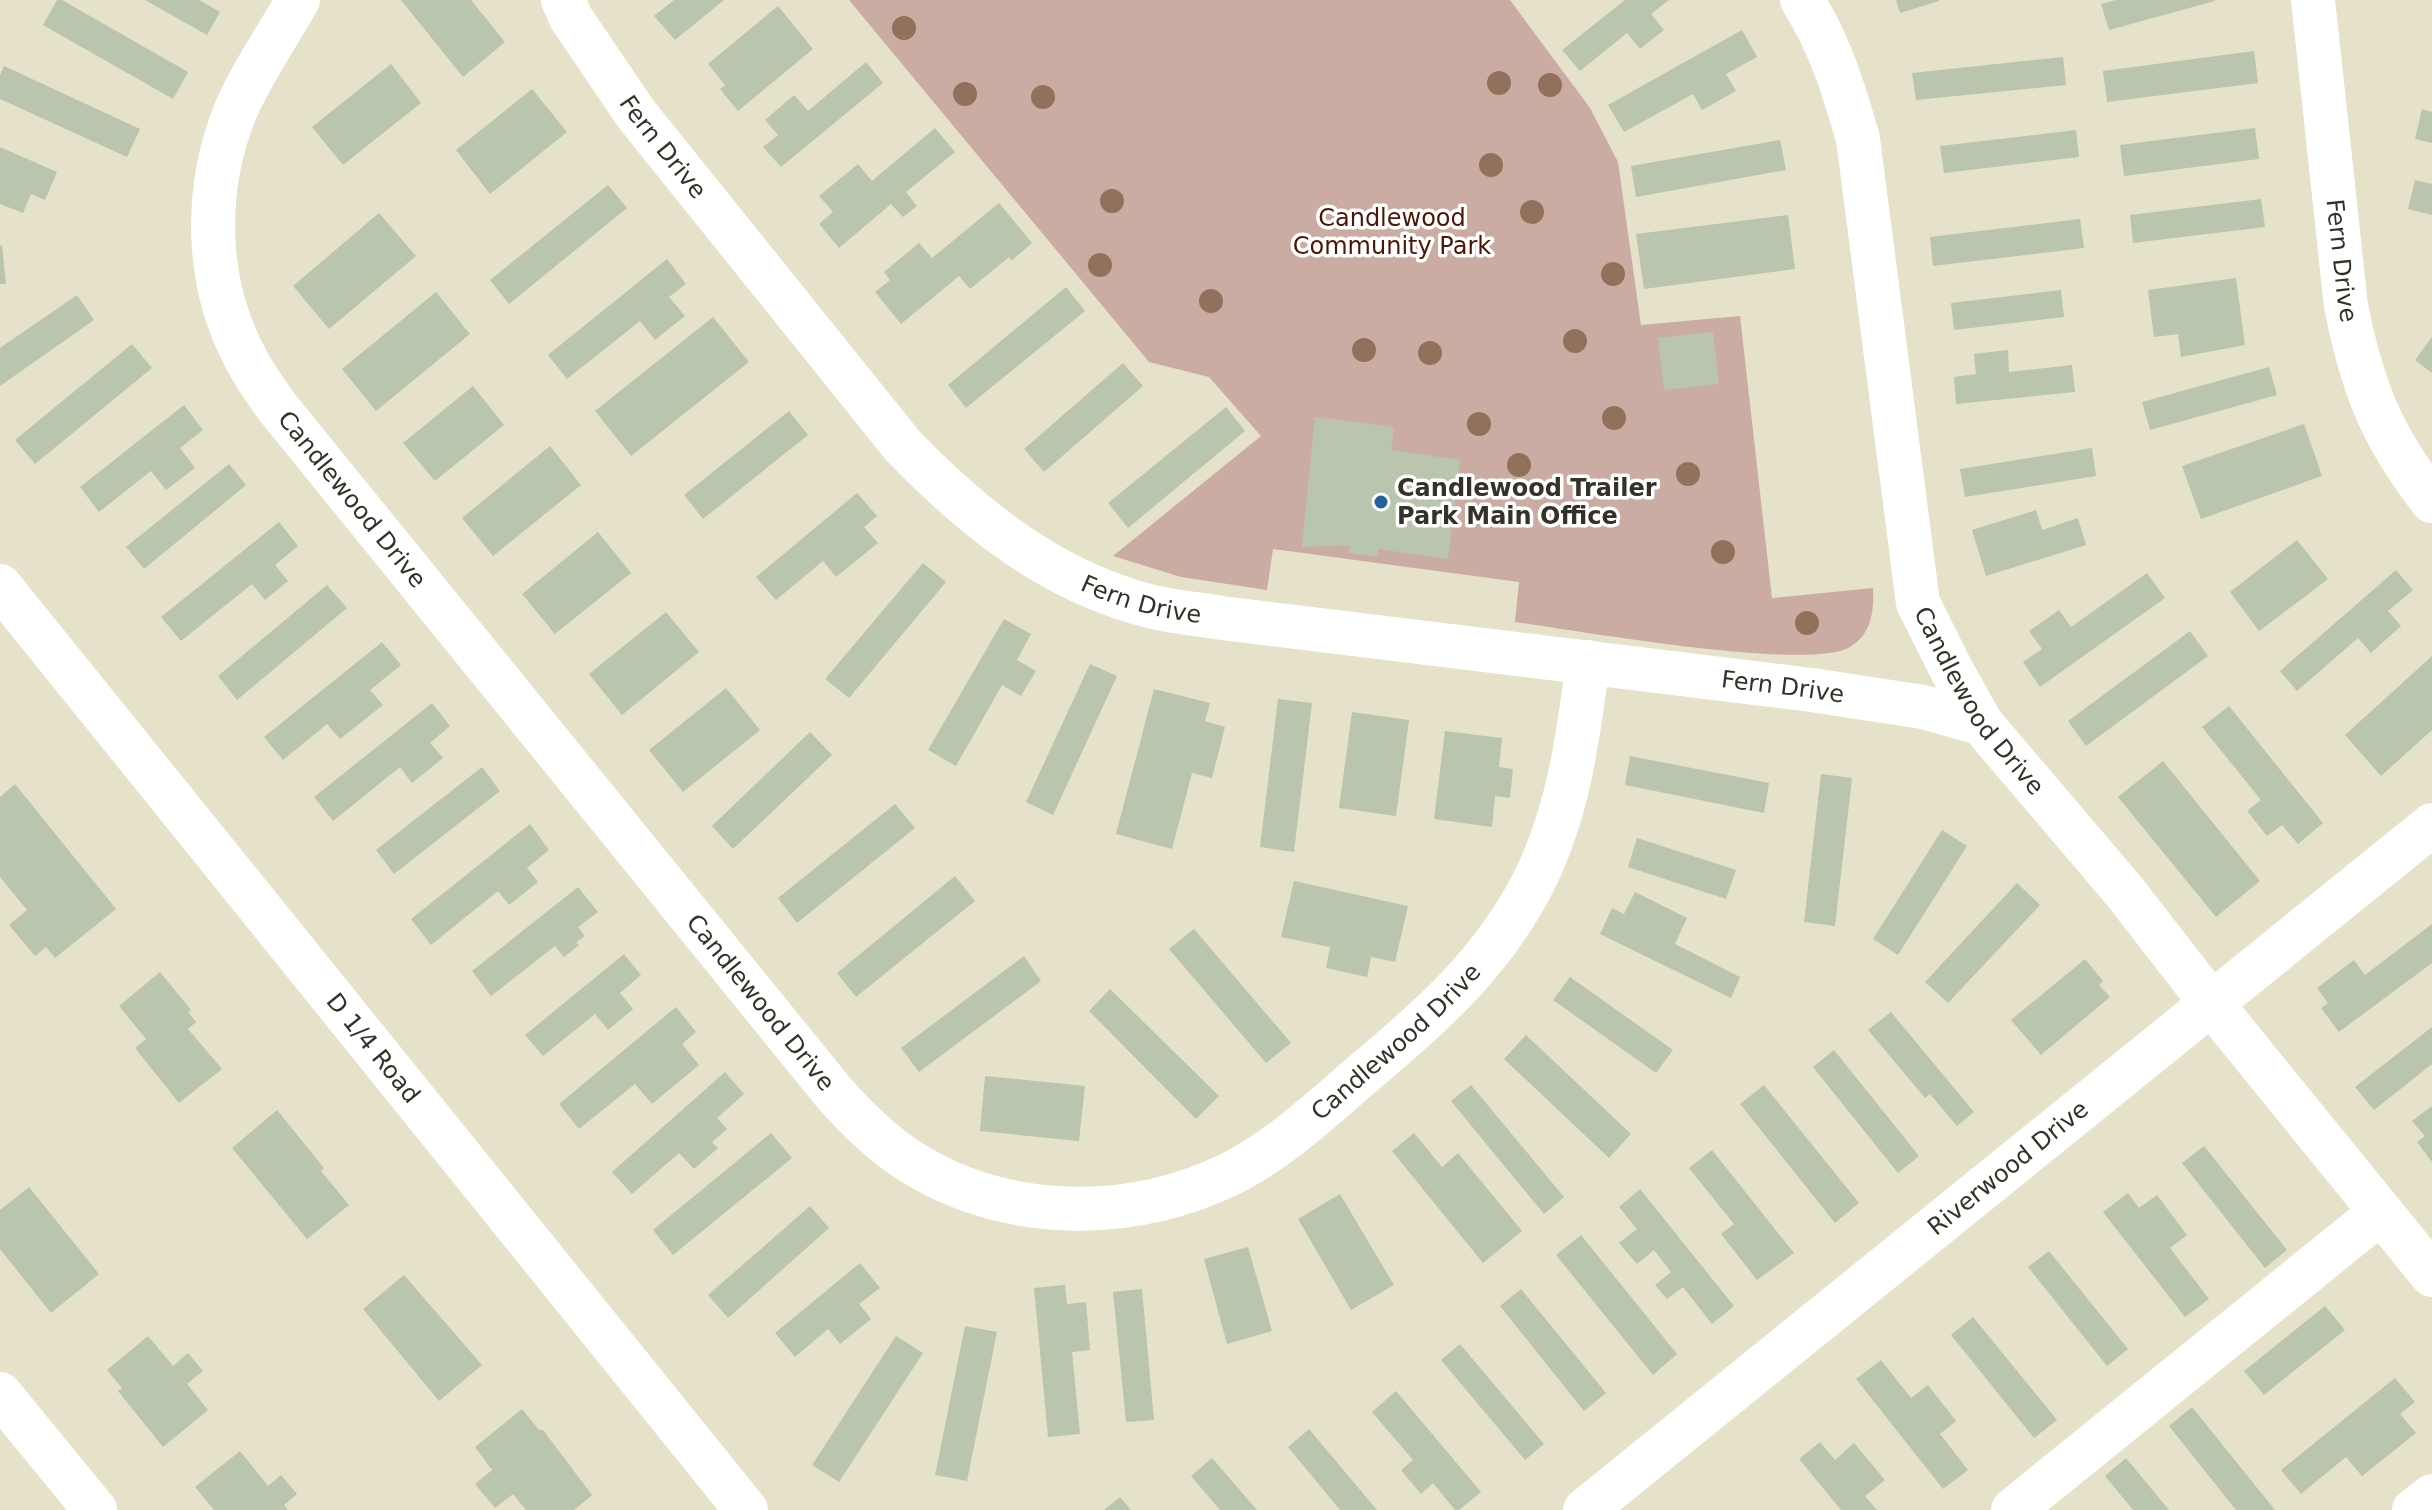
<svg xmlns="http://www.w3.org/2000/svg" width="2432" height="1510" viewBox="0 0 2432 1510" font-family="'DejaVu Sans',sans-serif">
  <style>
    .green { fill: #caaca3 }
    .building { fill: #bac5ae }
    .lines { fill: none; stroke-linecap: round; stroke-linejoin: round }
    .minor { stroke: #fff; stroke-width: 44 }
    .tree { fill: #92715c }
    .poi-dot { fill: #226298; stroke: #fff; stroke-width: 3 }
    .labels { text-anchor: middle; stroke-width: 7; stroke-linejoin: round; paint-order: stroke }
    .street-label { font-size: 24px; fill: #343228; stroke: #fff }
    .park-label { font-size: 24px; fill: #4e1502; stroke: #fff }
    .poi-label { font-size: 24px; font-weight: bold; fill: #343228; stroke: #fff; text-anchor: start }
  </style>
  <rect width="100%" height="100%" fill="#e6e1c9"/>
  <!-- green -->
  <path class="green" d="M849 0H1510L1590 108 1618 162 1641 325 1740 316 1772 598 1873 588C1874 610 1872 634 1850 647 1809 672 1574 630 1515 622L1519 582 1273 549 1267 590 1181 577 1113 556 1261 436 1209 377 1149 362Z"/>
  <!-- building -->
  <path class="building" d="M57 0H62L188 72 173 99 43 25Z
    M145 0H199L220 12 207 35Z
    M401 0H471L505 42 463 77Z
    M674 0H724L675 40 654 16Z
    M1625 0H1669L1651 14 1664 30 1640 49 1627 33 1580 71 1562 50Z
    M1896 0H1939V1L1900 13Z
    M2116 0H2215V1L2109 30 2101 4Z
    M778 6 813 49 738 111 720 89 725 85 708 64Z
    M1742 30 1757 57 1726 74 1736 91 1702 110 1693 94 1624 132 1608 105Z
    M2254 51 2258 83 2107 102 2103 71Z
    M2063 57 2066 85 1916 100 1912 73Z
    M866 62 883 83 781 167 763 147 778 135 765 120 794 95 808 111Z
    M391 64 421 103 343 165 312 127Z
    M4 66 140 129 127 157 0 99V75Z
    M532 89 567 132 490 194 456 150Z
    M2422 109 2432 112V143L2415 139Z
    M935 128 955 152 906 192 917 206 903 217 891 204 839 248 819 224 833 212 819 196 858 164 872 181Z
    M2255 128 2259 159 2124 176 2120 145Z
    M2076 130 2079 157 1944 173 1940 146Z
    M1780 140 1786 170 1636 197 1631 166Z
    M0 147 57 172 45 200 31 194 23 213 0 204Z
    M2415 180 2432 184V215L2408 209Z
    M608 185 627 208 509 304 490 280Z
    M2261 199 2265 227 2133 243 2130 215Z
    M999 203 1032 243 1011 261 1009 257 970 289 959 276 901 324 875 292 890 280 884 272 919 243 932 258Z
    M379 213 416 256 329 329 293 286Z
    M1788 215 1795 269 1644 289 1636 234Z
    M2080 219 2084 248 1933 266 1930 237Z
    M2 245 6 284H0V246Z
    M667 259 686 284 669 297 685 316 655 340 640 321 567 379 548 355Z
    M2236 278 2245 345 2181 357 2178 334 2154 337 2148 290Z
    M1066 287 1085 311 966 408 948 385Z
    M2061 290 2064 317 1954 330 1951 303Z
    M436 292 470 334 376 411 342 369Z
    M77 295 94 320 0 386V348Z
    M713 317 749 362 631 456 595 411Z
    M1713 332 1719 384 1664 390 1658 338Z
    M2432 337V373L2415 360Z
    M132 344 152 368 35 464 15 440Z
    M2008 350 2009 372 2072 365 2075 392 1956 404 1954 377 1976 374 1974 354Z
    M1123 363 1143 386 1044 472 1024 449Z
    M2269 367 2277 395 2150 430 2142 402Z
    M473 386 504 425 435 481 403 443Z
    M184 405 203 430 180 448 195 468 166 490 151 471 99 512 80 487Z
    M1226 407 1245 431 1128 528 1108 503Z
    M789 411 808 435 703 519 684 495Z
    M1315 417 1394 427 1391 450 1460 460 1448 559 1378 549 1377 557 1349 553 1350 545 1302 547Z
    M2304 424 2322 476 2201 519 2182 466Z
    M550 446 581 485 493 556 462 518Z
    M2092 448 2096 476 1965 497 1960 469Z
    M229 464 246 485 144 569 126 547Z
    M857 493 877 516 864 527 878 543 836 577 823 561 776 600 756 577Z
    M2036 510 2042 530 2078 518 2086 545 1986 576 1972 530Z
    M279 522 298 546 275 565 288 581 265 600 252 584 181 641 161 617Z
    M598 532 631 573 555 634 522 594Z
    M2297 540 2328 579 2259 631 2230 592Z
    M923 563 946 582 849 698 825 679Z
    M2396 570 2413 590 2388 611 2401 626 2371 653 2358 638 2297 691 2280 671Z
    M2147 573 2165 598 2040 687 2023 662 2042 649 2029 631 2059 610 2071 627Z
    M327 585 347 608 237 700 218 676Z
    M666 612 699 652 622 715 589 674Z
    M1004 619 1031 634 1017 660 1036 671 1021 696 1002 685 956 766 928 750Z
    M2190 631 2208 656 2086 746 2068 721Z
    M382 642 401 665 370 690 383 705 340 739 327 724 283 760 264 737Z
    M2432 656V730L2381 776 2345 735Z
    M1090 664 1117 676 1053 815 1026 802Z
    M726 688 760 730 683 792 649 750Z
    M1154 689 1210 703 1205 721 1225 727 1212 778 1192 773 1172 849 1116 834Z
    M1278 699 1312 703 1294 852 1260 847Z
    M432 703 450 726 430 743 443 758 412 783 400 767 333 821 314 797Z
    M2229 706 2323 823 2298 844 2282 825 2267 836 2247 811 2261 800 2202 727Z
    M1352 712 1409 720 1396 816 1339 808Z
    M1445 731 1502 738 1499 767 1513 769 1510 798 1495 796 1492 827 1434 819Z
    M810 732 832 755 733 849 712 826Z
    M1630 756 1769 783 1764 813 1625 785Z
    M2163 761 2260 881 2216 917 2118 797Z
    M482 767 500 791 394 874 376 850Z
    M1821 774 1852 778 1835 926 1804 922Z
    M15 784 116 909 55 958 46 947 35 956 9 925 27 910 0 877V797Z
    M895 804 915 828 797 923 778 898Z
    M530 824 549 850 527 868 538 882 509 905 498 891 431 945 411 919Z
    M1942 830 1967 846 1898 955 1873 939Z
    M1637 838 1736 870 1726 899 1628 867Z
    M955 876 975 901 856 997 837 973Z
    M1294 881 1408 906 1395 962 1371 957 1367 977 1326 968 1330 947 1281 937Z
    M2017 883 2040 905 1948 1003 1925 982Z
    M578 887 598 912 578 927 585 936 576 942 579 945 564 957 555 946 491 996 472 971Z
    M1635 892 1687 918 1675 944 1740 977 1731 998 1600 934 1612 908 1624 914Z
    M2432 924V963L2339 1032 2321 1008 2328 1003 2317 988 2354 960 2365 975Z
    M1194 929 1291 1043 1266 1063 1169 949Z
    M624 954 641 975 620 993 633 1009 608 1030 595 1014 543 1056 525 1035Z
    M1024 956 1041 981 919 1072 901 1048Z
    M2085 959 2103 981 2099 985 2110 997 2041 1055 2011 1020Z
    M160 972 191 1010 188 1012 196 1022 188 1029 222 1069 179 1103 135 1048 146 1039 119 1006Z
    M1570 977 1673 1050 1656 1073 1553 1000Z
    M1110 989 1219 1096 1196 1119 1089 1011Z
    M676 1007 696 1032 682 1044 699 1065 652 1104 635 1084 579 1129 559 1104Z
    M1891 1012 1974 1112 1957 1126 1930 1094 1925 1098 1868 1030Z
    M2432 1027V1064L2374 1110 2355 1087Z
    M1526 1035 1631 1134 1609 1158 1504 1059Z
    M1834 1050 1919 1156 1898 1173 1813 1067Z
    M725 1072 744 1094 717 1118 727 1129 712 1142 718 1148 694 1169 679 1153 632 1194 612 1172Z
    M985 1076 1085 1086 1079 1141 980 1131Z
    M1471 1085 1564 1197 1544 1214 1451 1101Z
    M1764 1085 1859 1203 1835 1223 1740 1104Z
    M2432 1106V1162L2417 1142 2425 1136 2412 1121Z
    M277 1110 324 1168 321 1171 349 1205 307 1239 232 1148Z
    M771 1133 792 1158 673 1255 653 1230Z
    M1414 1133 1442 1167 1458 1153 1522 1231 1483 1263 1392 1151Z
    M2204 1146 2287 1250 2265 1268 2182 1163Z
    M1712 1150 1794 1253 1757 1280 1721 1234 1734 1224 1689 1168Z
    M29 1187 99 1274 51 1313 0 1249V1210Z
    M1640 1189 1734 1306 1712 1324 1683 1287 1667 1299 1655 1285 1671 1272 1654 1250 1637 1264 1619 1243 1637 1229 1619 1207Z
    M2128 1193 2139 1208 2157 1195 2187 1235 2170 1248 2209 1299 2185 1317 2103 1212Z
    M1340 1194 1394 1285 1351 1310 1298 1219Z
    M810 1206 829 1228 728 1318 708 1295Z
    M1581 1235 1677 1354 1653 1375 1556 1255Z
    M1248 1247 1272 1331 1227 1344 1204 1259Z
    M2049 1251 2128 1349 2107 1366 2028 1267Z
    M860 1263 880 1288 859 1304 871 1319 840 1344 828 1329 795 1357 775 1333Z
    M404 1275 482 1365 439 1401 363 1309Z
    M1065 1285 1067 1304 1086 1302 1090 1350 1072 1352 1080 1434 1048 1437 1034 1288Z
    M1142 1289 1154 1420 1126 1422 1113 1292Z
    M1521 1289 1606 1393 1584 1411 1500 1306Z
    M2325 1306 2345 1330 2264 1395 2244 1371Z
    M1973 1317 2057 1420 2034 1438 1951 1335Z
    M965 1326 997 1332 967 1481 935 1475Z
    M148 1336 173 1366 188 1353 203 1371 187 1384 208 1410 163 1447 118 1391 122 1388 107 1370Z
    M896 1336 923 1353 839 1482 812 1465Z
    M1460 1344 1544 1444 1525 1460 1441 1360Z
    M1881 1360 1911 1398 1928 1385 1956 1421 1940 1434 1968 1470 1943 1489 1856 1379Z
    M2395 1378 2415 1402 2400 1414 2416 1433 2362 1476 2346 1457 2301 1494 2281 1470Z
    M1396 1391 1481 1492 1459 1510H1455L1433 1483 1421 1494 1401 1470 1413 1460 1372 1412Z
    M2192 1407 2275 1510H2236L2169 1426Z
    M522 1409 539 1430H543L592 1495 574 1510H526L513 1494 495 1508 475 1484 492 1470 475 1447Z
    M1309 1429 1377 1510H1340L1288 1447Z
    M1820 1442 1835 1460 1854 1443 1885 1480 1865 1496 1877 1510H1841L1799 1459Z
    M240 1451 268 1486 281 1475 297 1494 284 1505 288 1510H214L195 1487Z
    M1212 1458 1257 1510H1220L1191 1476Z
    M2126 1458 2169 1510H2133L2105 1476Z
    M1120 1497 1131 1510H1104Z"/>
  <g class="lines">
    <!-- minor -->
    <g class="minor">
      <path id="s1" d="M298 0C277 37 251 74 235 112 204 189 205 281 244 355 253 374 265 390 277 407L834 1093C857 1119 881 1143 911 1162 1006 1221 1129 1223 1230 1174 1279 1150 1323 1108 1365 1072 1434 1014 1494 961 1535 879 1569 810 1578 737 1588 662"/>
      <path id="s2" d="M563 0 571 18 636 114 903 446C973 518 1049 580 1149 606 1172 612 1198 614 1222 618L1812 690 1923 707 1981 723"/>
      <path id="s3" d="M1802 0C1830 44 1844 90 1858 139L1918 603 1951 669 1981 723 2124 891 2211 1003 2432 1275"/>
      <path id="s4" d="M2313 0 2346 306C2362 386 2381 436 2432 501"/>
      <path id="s5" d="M0 586 746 1510"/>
      <path d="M0 1394 95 1510"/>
      <path id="s6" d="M1585 1510 2432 825"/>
      <path d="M2013 1510 2381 1212"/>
      <path d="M2414 1510 2432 1496"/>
    </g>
  </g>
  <!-- trees -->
  <g class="tree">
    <circle cx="904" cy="28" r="12"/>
    <circle cx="1499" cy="83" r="12"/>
    <circle cx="1550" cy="85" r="12"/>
    <circle cx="965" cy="94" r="12"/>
    <circle cx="1043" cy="97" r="12"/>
    <circle cx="1491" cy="165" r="12"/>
    <circle cx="1112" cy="201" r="12"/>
    <circle cx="1532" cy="212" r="12"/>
    <circle cx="1100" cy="265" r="12"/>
    <circle cx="1613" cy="274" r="12"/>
    <circle cx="1211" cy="301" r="12"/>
    <circle cx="1575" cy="341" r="12"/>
    <circle cx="1364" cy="350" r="12"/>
    <circle cx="1430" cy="353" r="12"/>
    <circle cx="1614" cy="418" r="12"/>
    <circle cx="1479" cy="424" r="12"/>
    <circle cx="1519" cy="465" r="12"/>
    <circle cx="1688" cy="474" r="12"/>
    <circle cx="1723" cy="552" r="12"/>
    <circle cx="1807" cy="623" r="12"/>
  </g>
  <!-- markers -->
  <circle class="poi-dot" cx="1381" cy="502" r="8"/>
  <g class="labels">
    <!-- street labels -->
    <g class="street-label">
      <text dy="8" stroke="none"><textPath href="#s2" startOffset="178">Fern Drive</textPath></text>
      <text dy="8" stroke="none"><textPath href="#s4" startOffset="262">Fern Drive</textPath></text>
      <text dy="8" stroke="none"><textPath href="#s1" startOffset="560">Candlewood Drive</textPath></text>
      <text dy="8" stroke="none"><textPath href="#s2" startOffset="850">Fern Drive</textPath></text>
      <text dy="8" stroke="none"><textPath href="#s2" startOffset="1498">Fern Drive</textPath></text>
      <text dy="8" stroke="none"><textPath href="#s3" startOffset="734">Candlewood Drive</textPath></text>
      <text dy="8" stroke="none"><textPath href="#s1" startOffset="1208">Candlewood Drive</textPath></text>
      <text dy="8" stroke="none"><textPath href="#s1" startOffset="1974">Candlewood Drive</textPath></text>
      <text dy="8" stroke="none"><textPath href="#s5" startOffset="594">D 1/4 Road</textPath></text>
      <text dy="8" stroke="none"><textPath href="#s6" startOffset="544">Riverwood Drive</textPath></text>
    </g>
    <!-- park labels -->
    <g class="park-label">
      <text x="1392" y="226">Candlewood<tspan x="1392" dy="28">Community Park</tspan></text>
    </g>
    <!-- poi labels -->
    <g class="poi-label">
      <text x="1397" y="496">Candlewood Trailer<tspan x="1397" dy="28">Park Main Office</tspan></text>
    </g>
  </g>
</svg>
